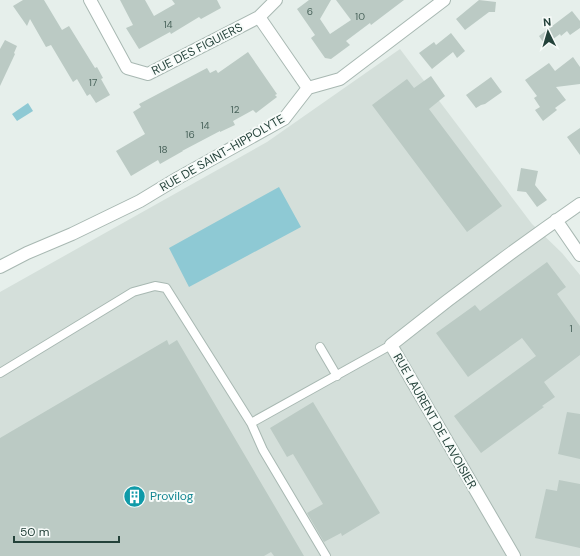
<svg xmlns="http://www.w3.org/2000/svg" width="580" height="556" viewBox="0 0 580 556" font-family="'DM Sans',sans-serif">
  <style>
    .built { fill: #d4dfda }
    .water { fill: #8ec9d4 }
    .building { fill: #bbcac4 }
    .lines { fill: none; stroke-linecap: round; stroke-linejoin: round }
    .lane-casing { stroke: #a8b8b2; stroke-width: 10 }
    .street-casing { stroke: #a8b8b2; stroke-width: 14 }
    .lane { stroke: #fff; stroke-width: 8 }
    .street { stroke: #fff; stroke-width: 12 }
    .labels { text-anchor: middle; stroke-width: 4; stroke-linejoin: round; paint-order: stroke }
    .number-label { font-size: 10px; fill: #4a645c }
    .street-label { font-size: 12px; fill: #24423a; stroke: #f7fbf9 }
    .culture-label { font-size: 12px; fill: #0d838f; stroke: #f7fbf9; text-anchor: start }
  </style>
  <rect width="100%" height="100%" fill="#e6efeb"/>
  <!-- built -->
  <path class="built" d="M400 49 532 224 562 253 580 275V556H0V292L267 142Z"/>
  <!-- water -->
  <path class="water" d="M28 103 33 111 17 121 12 114Z
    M279 187 301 227 189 287 169 248Z"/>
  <!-- building -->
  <path class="building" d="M23 0H44L62 30 69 26 95 68 97 67 103 78 101 79 110 95 96 103 90 94 87 96 77 79 73 82 51 45 46 47 30 19 27 26 13 6Z
    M120 0H145L154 16 175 4 172 0H217L221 8 201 19 199 17 171 34 170 32 139 49 126 28 133 25Z
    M309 0H331L320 19 330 34 351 20 336 0H404L371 25 370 23 346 41 350 45 331 59 325 58 311 38 315 35 297 9Z
    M479 0 496 2 495 12H489L465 30 456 19Z
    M572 11 580 21V28L570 35 567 31 561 36 560 34 545 45 539 36Z
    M451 33 465 51 457 58 453 52 432 69 419 53 434 42 436 45Z
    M5 40 17 46 14 53 15 54 0 86V49Z
    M248 52 277 94 275 95 277 97 256 113 253 110 233 121 235 125 220 132V131L182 151H183L160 164 158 160 131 176 116 151 145 134 133 112 141 107 139 104 207 68 210 73 216 70 218 73Z
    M573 57 580 67V84L556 87 566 100 555 108 557 110 543 121 535 110 540 107 534 98 537 96 525 80 549 63 555 71Z
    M431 76 445 96 429 109 502 206 467 232 372 105 407 79 414 88Z
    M491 77 502 92 485 104 481 105 476 108 466 95Z
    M580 128V155L567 137Z
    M521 168 538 171 535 185 547 200 537 207 526 192 517 191Z
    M547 262 566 287 557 294 580 326V355L544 382 555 397 542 406 544 407 481 453 454 416 536 356 522 338 468 377 436 333 475 305 480 311Z
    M167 340 169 345 177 340 304 556H274L271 552 264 556H0V438Z
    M313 402 380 513 342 536 341 533 324 542 307 513 323 504 293 454 287 457 270 428Z
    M567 412 580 414V459L558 454Z
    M559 480 580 484V548L535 538 546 489 557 491Z"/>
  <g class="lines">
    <defs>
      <path id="lane" d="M320 347 337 376
        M0 373 133 292 155 286 166 288 251 423 263 450 326 556
        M251 423 391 345"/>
      <path id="street" d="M90 0 127 68 148 74 259 17 308 88
        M259 17 276 0
        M556 220 580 255
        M0 267 27 253 72 234 140 201 178 178 284 119 308 88 340 79 444 0
        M514 556 391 345C452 296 515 249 580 204"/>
    </defs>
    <!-- lane casing -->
    <use href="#lane" class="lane-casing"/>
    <!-- street casing -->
    <use href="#street" class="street-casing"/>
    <!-- lane -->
    <use href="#lane" class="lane"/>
    <!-- street -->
    <use href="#street" class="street"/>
  </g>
  <!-- icons -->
  <defs>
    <symbol id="building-disc" viewBox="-11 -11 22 22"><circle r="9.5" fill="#0f9aa8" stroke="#f7fbf9"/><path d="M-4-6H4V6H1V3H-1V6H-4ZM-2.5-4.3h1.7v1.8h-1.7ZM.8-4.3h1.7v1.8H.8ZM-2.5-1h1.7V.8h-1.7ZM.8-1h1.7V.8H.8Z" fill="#fff"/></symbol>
  </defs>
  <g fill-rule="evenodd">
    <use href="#building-disc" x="122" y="484" width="25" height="25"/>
  </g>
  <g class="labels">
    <!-- number labels -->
    <g class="number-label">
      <text x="310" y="15">6</text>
      <text x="360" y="20">10</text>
      <text x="168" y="28">14</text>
      <text x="93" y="86">17</text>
      <text x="235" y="113">12</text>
      <text x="205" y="129">14</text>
      <text x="190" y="138">16</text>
      <text x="163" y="153">18</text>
      <text x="571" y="332">1</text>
    </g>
    <!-- street labels -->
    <g class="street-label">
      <text transform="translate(197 49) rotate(-27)" y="4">RUE DES FIGUIERS</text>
      <text transform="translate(222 153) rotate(-30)" y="4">RUE DE SAINT-HIPPOLYTE</text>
      <text transform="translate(435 421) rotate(60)" y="4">RUE LAURENT DE LAVOISIER</text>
    </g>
    <!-- culture labels -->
    <g class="culture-label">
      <text x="150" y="500">Provilog</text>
    </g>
  </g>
  <!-- north arrow -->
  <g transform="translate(548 32) rotate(355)" stroke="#f7fbf9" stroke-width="3" paint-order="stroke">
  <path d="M0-3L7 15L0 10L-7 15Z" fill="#24423a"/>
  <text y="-6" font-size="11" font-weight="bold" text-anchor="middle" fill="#24423a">N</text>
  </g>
  <!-- scale -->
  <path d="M14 536v6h105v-6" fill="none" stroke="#24423a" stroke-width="2"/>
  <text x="20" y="536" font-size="12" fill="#24423a" stroke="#f7fbf9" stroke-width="3" paint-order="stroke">50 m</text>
</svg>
